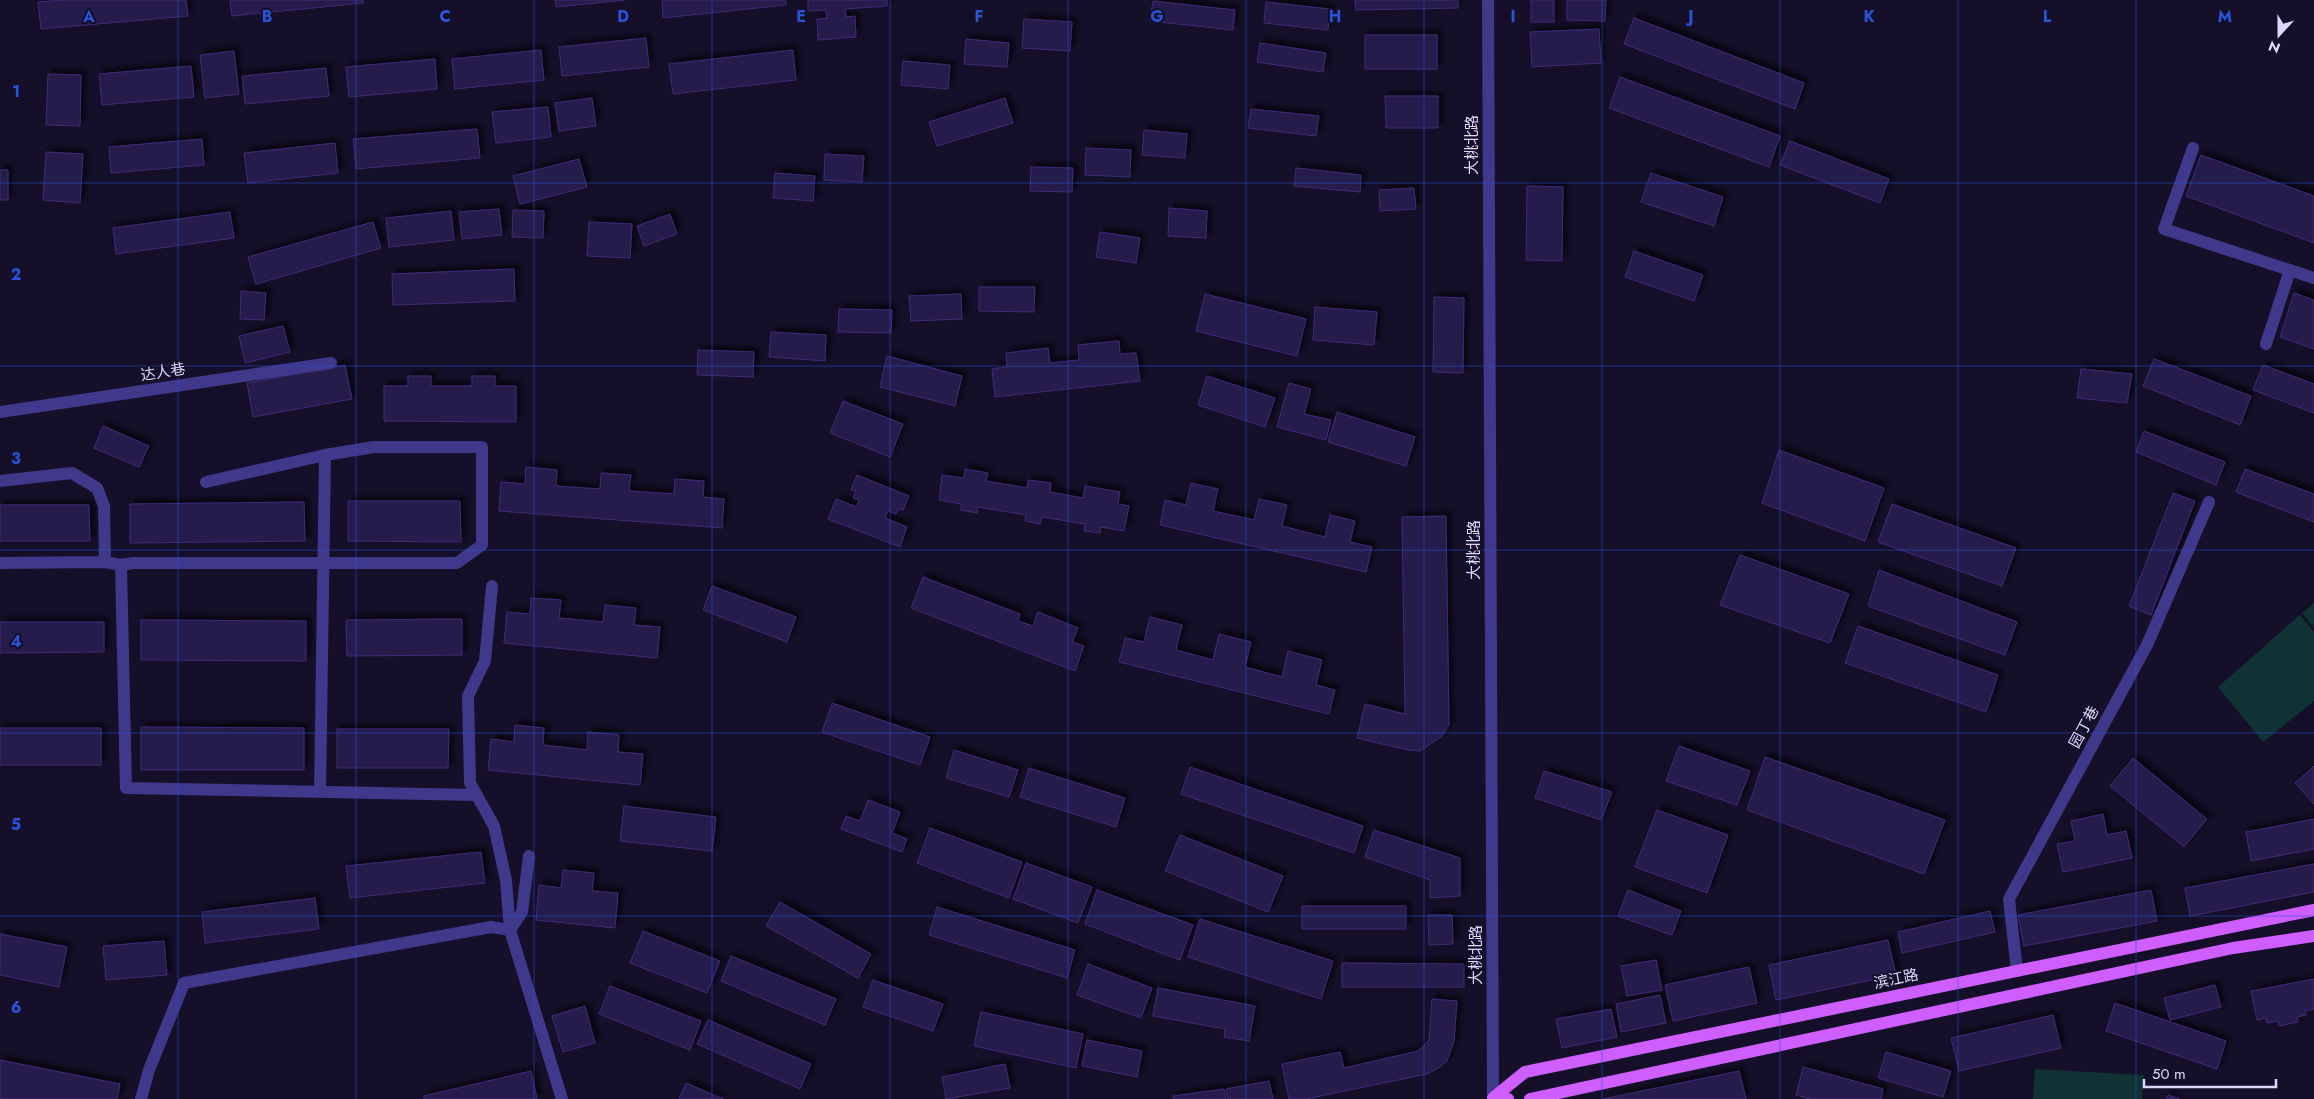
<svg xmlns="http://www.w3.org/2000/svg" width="2314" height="1099" viewBox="0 0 2314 1099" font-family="Jost,'Noto Sans SC',sans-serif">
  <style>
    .green { fill: #113234 }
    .building { fill: #271a4b; stroke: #3f2b78; filter: url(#shadow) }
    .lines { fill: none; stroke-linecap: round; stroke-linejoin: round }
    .minor { stroke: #40388a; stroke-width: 12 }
    .major { stroke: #ce5eff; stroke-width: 12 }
    .grid { fill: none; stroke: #2755da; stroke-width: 1; stroke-opacity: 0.55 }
    .labels { text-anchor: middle; stroke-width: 4; stroke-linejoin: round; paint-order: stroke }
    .street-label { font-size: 15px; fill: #ded7ff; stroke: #150f29 }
    .grid-label { font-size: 16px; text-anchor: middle; font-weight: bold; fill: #2755da; stroke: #150f29; stroke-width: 4; stroke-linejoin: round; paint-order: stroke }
  </style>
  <defs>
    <filter id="shadow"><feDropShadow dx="4.5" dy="-4.5" stdDeviation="2.5" flood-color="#0009"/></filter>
  </defs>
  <rect width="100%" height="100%" fill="#150f29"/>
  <!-- green -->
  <path class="green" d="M2314 603V628L2302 613Z
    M2300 615 2314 632V701L2263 742 2218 687Z
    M2035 1069 2144 1075 2142 1099H2033Z"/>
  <!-- building -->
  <path class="building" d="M63 0H186L188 16 41 29 38 2Z
    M230 0H363V3L232 16Z
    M555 0H625L556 7Z
    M662 0H786V5L663 18Z
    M808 0H887V6L845 9 846 17 855 16 856 37 818 40 817 19 827 18 826 10 808 11Z
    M1355 0H1458V8L1356 10Z
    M1531 0H1554V22H1531Z
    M1567 0H1606L1605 21 1567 20Z
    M1153 1 1235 10 1233 30 1150 21Z
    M1266 2 1330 9 1328 30 1264 23Z
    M1634 18 1804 83 1795 109 1624 44Z
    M1024 19 1072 22 1070 51 1022 48Z
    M1599 29 1601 63 1532 67 1530 32Z
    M1365 35H1437V69H1365Z
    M646 38 649 67 562 76 559 47Z
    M966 39 1009 43 1007 67 964 64Z
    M1260 43 1326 53 1323 72 1257 62Z
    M541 50 544 80 455 89 452 59Z
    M793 50 796 80 673 94 669 64Z
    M234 51 239 94 205 98 200 55Z
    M435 59 437 89 349 97 346 67Z
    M903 61 950 65 948 89 901 85Z
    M191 66 194 97 102 105 99 74Z
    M326 68 329 96 245 104 242 76Z
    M48 74 81 75 80 126 46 125Z
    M1620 77 1780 136 1769 167 1609 108Z
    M1385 96H1438V128H1386Z
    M592 98 596 126 559 131 555 103Z
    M1005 98 1013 123 937 146 929 122Z
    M548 107 551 137 496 143 492 112Z
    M1251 109 1319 116 1316 136 1248 128Z
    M477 129 480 158 356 169 353 139Z
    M1144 130 1187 134 1185 158 1142 155Z
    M202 139 204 165 111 173 109 147Z
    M1790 141 1889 179 1880 203 1780 165Z
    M335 143 338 173 248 183 244 153Z
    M1086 148 1131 150 1130 177 1085 175Z
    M46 152 83 154 80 203 43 200Z
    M825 154 864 156 862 182 824 180Z
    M2201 155 2314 196V243L2186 196Z
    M579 159 587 187 520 204 513 176Z
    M1031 167 1073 168 1072 192 1030 191Z
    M1296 168 1361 175 1360 192 1294 186Z
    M0 170H8V200H0Z
    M775 173 815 176 813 201 773 198Z
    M1651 173 1723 197 1714 226 1641 202Z
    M1527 186 1563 187 1562 261 1526 260Z
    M1414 188 1416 209 1380 211 1379 190Z
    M1169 208 1207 211 1206 238 1168 236Z
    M499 209 502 235 462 239 459 212Z
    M513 210 544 211 543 238 512 237Z
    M451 211 454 240 389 247 386 218Z
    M230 212 234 238 116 254 113 228Z
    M670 214 677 234 644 246 637 226Z
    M373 222 381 248 256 284 248 257Z
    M589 222 632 224 630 258 587 256Z
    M1100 232 1140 238 1136 263 1096 257Z
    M1634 251 1703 275 1694 301 1625 277Z
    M514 269 515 301 393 305 392 274Z
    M979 287H1035L1034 312 979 311Z
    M241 291 266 293 264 320 240 319Z
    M2294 293 2314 300V349L2280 337Z
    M961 294 962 319 911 321 909 296Z
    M1205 294 1306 319 1297 356 1196 331Z
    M1434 297 1464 298 1463 373 1433 372Z
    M1315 307 1377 312 1374 345 1313 340Z
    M839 309 892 310 891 333 838 332Z
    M283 326 290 352 245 363 239 336Z
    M771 332 826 335 825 361 769 357Z
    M1119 341 1120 354 1136 353 1140 381 995 397 992 369 1007 367 1006 353 1048 348 1050 363 1079 360 1078 345Z
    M698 350 754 352 753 377 697 375Z
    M887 356 962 376 955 406 880 387Z
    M2154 359 2251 396 2240 425 2143 386Z
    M345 365 352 399 253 417 247 383Z
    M2263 365 2314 384V413L2253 390Z
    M2081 369 2132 374 2127 403 2077 398Z
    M408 376H431V386H472V376H495V386H516V422L384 421V386H408Z
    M1207 376 1275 398 1265 427 1198 405Z
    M1289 383 1311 389 1304 414 1331 420 1326 440 1277 427Z
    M843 401 903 424 890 457 830 433Z
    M1337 412 1415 437 1406 466 1328 442Z
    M103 426 149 446 139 467 94 448Z
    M2144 431 2225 462 2216 485 2136 452Z
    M1779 450 1884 488 1865 541 1762 503Z
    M526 467 557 470 556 486 600 489 601 473 631 475 629 491 674 494 675 479 704 481 703 497 724 499 722 528 499 511 501 482 525 484Z
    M965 469 988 473 986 481 1027 488 1028 480 1051 483 1050 492 1083 498 1085 486 1120 492 1118 504 1129 506 1124 531 1101 527 1100 533 1084 531 1085 524 1042 517 1040 524 1025 521 1026 515 978 507 977 513 960 510 962 504 939 500 942 475 964 478Z
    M2245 469 2314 494V522L2236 492Z
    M857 475 909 496 903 510 899 509 896 514 888 511 885 518 907 527 900 547 828 519 836 499 857 507 859 500 853 498 856 491 851 490Z
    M1191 483 1218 489 1213 511 1254 520 1259 499 1287 505 1282 526 1325 537 1330 515 1355 521 1350 542 1372 547 1366 572 1160 525 1165 500 1186 505Z
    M2173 493 2195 501 2151 615 2129 606Z
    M348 501H460L461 542 348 541Z
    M304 502 305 541 130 543V504Z
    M1892 504 2016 548 2002 586 1878 542Z
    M0 505H89L90 541H0Z
    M1446 516 1449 725 1441 737 1420 751 1408 750 1357 738 1365 704 1405 714 1402 517Z
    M1740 555 1849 594 1830 643 1720 605Z
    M1879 570 2017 622 2005 655 1868 606Z
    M923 577 1020 614 1018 621 1033 626 1038 612 1078 628 1072 642 1084 646 1075 671 911 608Z
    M712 586 796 617 787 642 703 610Z
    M531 598 561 600 559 618 603 622 605 605 636 608 634 625 660 627 657 658 504 643 507 612 530 614Z
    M1150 617 1182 625 1176 650 1213 660 1219 634 1251 642 1245 667 1282 677 1288 651 1322 660 1316 685 1335 690 1329 714 1119 662 1125 638 1144 642Z
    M462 619V655L347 656 346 620Z
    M141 620 306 621V661L141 660Z
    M0 622H104V652L0 653Z
    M1858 626 1998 675 1986 712 1845 663Z
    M832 703 930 737 920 765 822 732Z
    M515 725 544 728 543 745 587 750 588 732 619 735 618 752 643 754 640 785 488 770 491 739 514 742Z
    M141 727 304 728V770H141Z
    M0 728H101V765H0Z
    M337 729H449L448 768H337Z
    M1679 746 1750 771 1737 805 1666 781Z
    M954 750 1018 770 1009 797 946 778Z
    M1765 757 1945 820 1924 874 1747 810Z
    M2133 758 2207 819 2184 847 2110 786Z
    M2314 766V804L2295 783Z
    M1190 767 1363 826 1354 853 1181 794Z
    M1029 768 1125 798 1116 827 1020 797Z
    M1544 771 1612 792 1601 820 1535 798Z
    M868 800 900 812 892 833 907 839 902 852 841 829 846 816 860 821Z
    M624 806 716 817 712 851 620 841Z
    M1657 810 1728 835 1707 893 1635 867Z
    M2103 814 2107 835 2126 831 2132 858 2063 872 2057 844 2075 841 2071 821Z
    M2314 819V849L2251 861 2246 832Z
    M930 828 1022 862 1009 898 917 863Z
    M1374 830 1460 858V896L1430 898V880L1365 857Z
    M1180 835 1283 876 1268 912 1165 871Z
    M481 852 485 883 350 898 346 866Z
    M1026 863 1092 887 1078 923 1013 899Z
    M2314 864V892L2190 916 2185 888Z
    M563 870 594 873 592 891 618 893 615 928 536 920 539 885 561 888Z
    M1097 890 1193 925 1180 960 1085 924Z
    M1628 890 1681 911 1672 935 1618 916Z
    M2151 890 2157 921 2024 946 2018 915Z
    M315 898 319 929 205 943 202 912Z
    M780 902 871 954 858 978 766 926Z
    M1302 906H1406V929H1302Z
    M937 907 1075 950 1067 978 929 935Z
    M1990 911 1995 932 1902 953 1898 932Z
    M1428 915H1452L1453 944 1429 945Z
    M1200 919 1333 961 1321 999 1188 957Z
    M643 931 720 961 707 993 630 963Z
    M0 934 67 947 59 987 0 975Z
    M1888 940 1896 975 1776 1000 1769 965Z
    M164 941 167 975 106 980 103 946Z
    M731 956 836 999 825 1025 721 981Z
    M1656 960 1662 990 1627 996 1621 966Z
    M1342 963 1464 964V987H1342Z
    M1088 964 1152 988 1141 1018 1077 995Z
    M1749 967 1757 1003 1673 1021 1665 985Z
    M2314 979V1009L2305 1011 2306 1015 2297 1017 2298 1022 2279 1026 2278 1021 2267 1023 2266 1018 2257 1020 2251 991Z
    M873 980 943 1004 933 1031 863 1007Z
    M2215 985 2221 1007 2170 1020 2164 998Z
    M610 986 701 1021 690 1050 599 1014Z
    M1158 988 1255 1006 1249 1041 1224 1037 1225 1029 1153 1016Z
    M1660 995 1666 1023 1621 1032 1616 1004Z
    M1432 999 1457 1001 1454 1041 1447 1061 1440 1067 1427 1074 1306 1099H1289L1282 1064 1340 1052 1344 1068 1418 1051 1429 1040Z
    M2115 1003 2226 1041 2217 1069 2106 1031Z
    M585 1006 595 1043 563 1052 552 1016Z
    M1611 1009 1617 1037 1562 1048 1556 1019Z
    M981 1012 1083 1034 1076 1068 974 1046Z
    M2053 1015 2061 1048 1959 1071 1951 1038Z
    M708 1020 811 1064 800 1089 697 1044Z
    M1087 1040 1142 1051 1137 1077 1082 1066Z
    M1886 1052 1951 1071 1943 1097 1878 1078Z
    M0 1060 120 1084 117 1099H0Z
    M1005 1064 1010 1088 946 1099 942 1077Z
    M1803 1067 1883 1089 1881 1099H1810L1796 1095Z
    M531 1071 537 1099H424V1096Z
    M1739 1071 1746 1099H1603Z
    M1269 1081 1273 1099H1228L1226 1089Z
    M686 1083 723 1099H679Z
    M1224 1089 1226 1099H1174L1173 1096Z
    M2168 1095 2179 1099H2166Z"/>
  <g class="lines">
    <!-- minor -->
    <path class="minor" d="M1488 0 1493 1099
      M2193 148 2164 229 2314 278
      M2266 344 2290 270
      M0 412 331 363
      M0 481 72 473 97 488 104 506 105 562 0 563
      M206 482 325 455 320 792
      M105 562 121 565 126 788 476 795
      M121 565 133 563H457L482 545V447H374L325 455
      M492 586 485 661 468 696 470 783 494 826 506 880 510 930 562 1099
      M2017 971 2009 899 2147 645 2209 502
      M141 1099 149 1070 184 983 491 927 510 930 522 912 529 856"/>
    <!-- major -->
    <path class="major" d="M1508 1099 1493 1098 1525 1072 2314 910
      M1530 1099 2233 948 2314 936"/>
  </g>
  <!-- grid -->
  <path class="grid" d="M178 0V1099M356 0V1099M534 0V1099M712 0V1099M890 0V1099M1068 0V1099M1246 0V1099M1424 0V1099M1602 0V1099M1780 0V1099M1958 0V1099M2136 0V1099M0 183H2314M0 366H2314M0 550H2314M0 733H2314M0 916H2314"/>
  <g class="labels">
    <!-- street labels -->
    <g class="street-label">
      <text transform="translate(1472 145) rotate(-90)" y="5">大桃北路</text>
      <text transform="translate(163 372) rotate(-9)" y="5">达人巷</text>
      <text transform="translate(1474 550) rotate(-90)" y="5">大桃北路</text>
      <text transform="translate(2084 727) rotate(-62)" y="5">园丁巷</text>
      <text transform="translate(1476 955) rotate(-90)" y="5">大桃北路</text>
      <text transform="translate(1896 979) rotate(-12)" y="5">滨江路</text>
    </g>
  </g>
  <g class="grid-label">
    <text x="89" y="22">A</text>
    <text x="267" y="22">B</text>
    <text x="445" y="22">C</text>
    <text x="623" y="22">D</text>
    <text x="801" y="22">E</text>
    <text x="979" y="22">F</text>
    <text x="1157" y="22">G</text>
    <text x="1335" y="22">H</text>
    <text x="1513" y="22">I</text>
    <text x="1691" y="22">J</text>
    <text x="1869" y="22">K</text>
    <text x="2047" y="22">L</text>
    <text x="2225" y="22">M</text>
    <text x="16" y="97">1</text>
    <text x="16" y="280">2</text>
    <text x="16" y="464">3</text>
    <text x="16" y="647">4</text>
    <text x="16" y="830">5</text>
    <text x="16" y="1013">6</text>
  </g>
  <!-- north arrow -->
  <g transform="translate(2279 35) rotate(201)" stroke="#150f29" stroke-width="4" paint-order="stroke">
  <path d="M0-4L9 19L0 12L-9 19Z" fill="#ded7ff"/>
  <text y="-8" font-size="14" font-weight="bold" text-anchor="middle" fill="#ded7ff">N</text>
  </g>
  <!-- scale -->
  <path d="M2144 1079v8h132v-8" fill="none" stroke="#ded7ff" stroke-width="2.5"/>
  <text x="2152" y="1079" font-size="15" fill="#ded7ff" stroke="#150f29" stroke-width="4" paint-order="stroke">50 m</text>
</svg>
